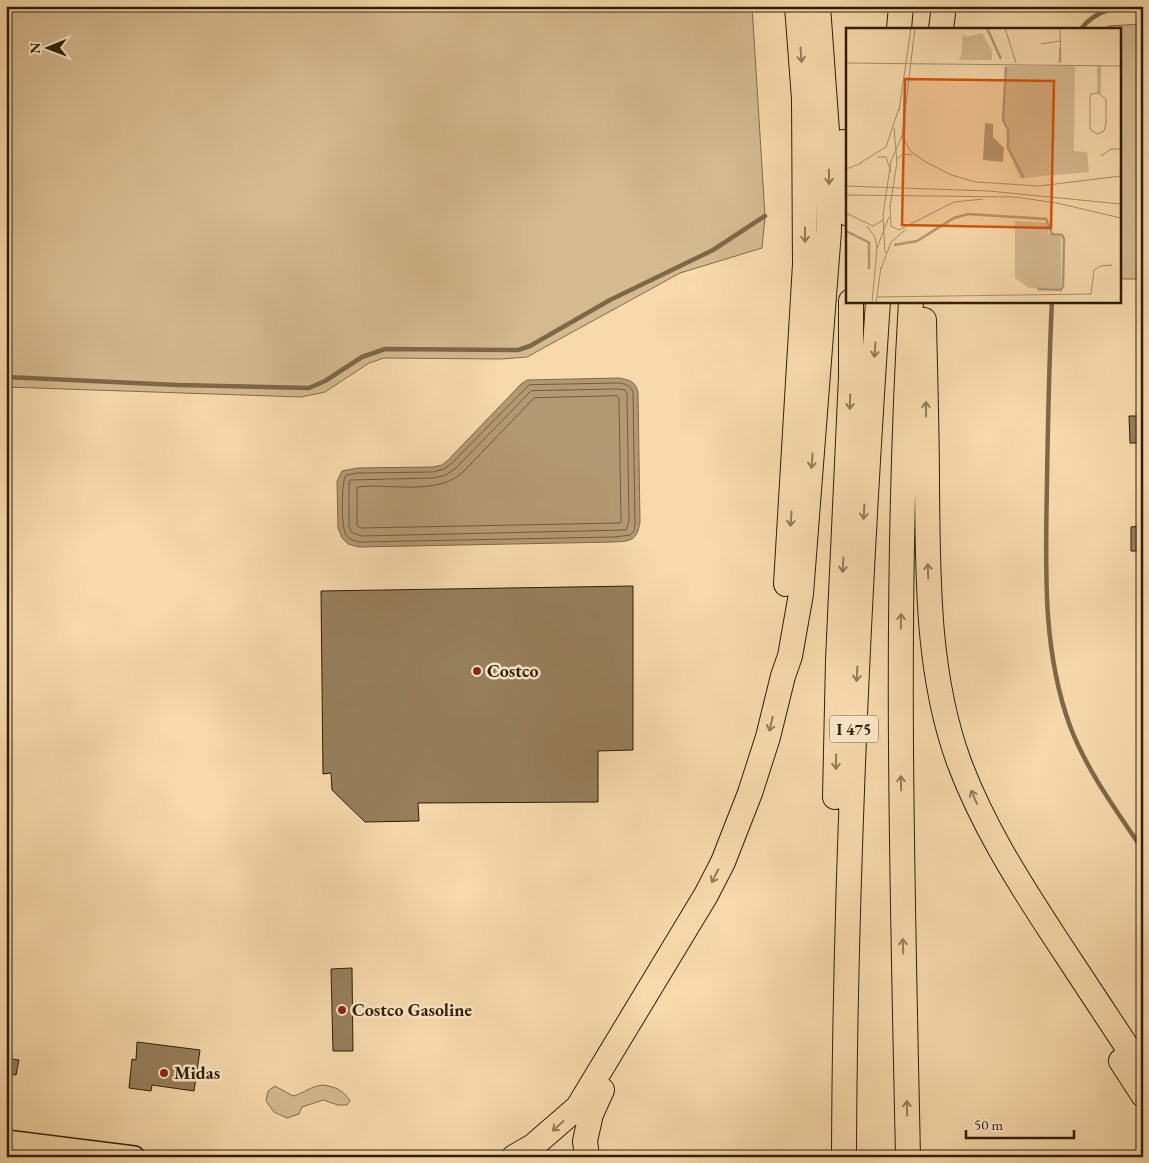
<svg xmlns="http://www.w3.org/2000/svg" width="1149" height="1163" viewBox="0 0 1149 1163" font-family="'EB Garamond',serif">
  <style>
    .green { fill: #d5b98f; stroke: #826c4a }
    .water { fill: #b39973; stroke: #7f6847 }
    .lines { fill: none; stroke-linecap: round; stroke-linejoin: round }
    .shore { stroke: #725c3c; stroke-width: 1 }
    .stream { stroke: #7f6847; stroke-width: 4.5 }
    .building { fill: #977f5c; stroke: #301e06 }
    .primary-casing { stroke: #301e06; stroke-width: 24 }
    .highway-casing { stroke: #301e06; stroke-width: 26 }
    .primary { stroke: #f7d9ab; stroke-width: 21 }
    .highway { stroke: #f7d9ab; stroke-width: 24 }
    .oneway { stroke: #947c58 }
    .poi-dot { fill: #8f2418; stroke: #fae6c8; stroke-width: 2 }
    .labels { text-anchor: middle; stroke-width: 5; stroke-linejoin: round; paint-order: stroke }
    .shield { fill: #fae6c8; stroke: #6d5a40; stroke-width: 1 }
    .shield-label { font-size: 16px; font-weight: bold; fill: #301e06 }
    .poi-label { font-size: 18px; font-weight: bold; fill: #301e06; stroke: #fae6c8; text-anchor: start }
    .inset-river { fill: none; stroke: #b39973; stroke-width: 2.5 }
    .inset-road { fill: none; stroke: #a78e69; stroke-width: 1 }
    .view { fill: #d6530b; fill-opacity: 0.15; stroke: #d6530b; stroke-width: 2.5 }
    .inset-edge { fill: none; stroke: #301e06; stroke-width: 2.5 }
  </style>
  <rect width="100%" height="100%" fill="#f7d9ab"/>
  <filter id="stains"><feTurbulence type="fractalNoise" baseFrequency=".004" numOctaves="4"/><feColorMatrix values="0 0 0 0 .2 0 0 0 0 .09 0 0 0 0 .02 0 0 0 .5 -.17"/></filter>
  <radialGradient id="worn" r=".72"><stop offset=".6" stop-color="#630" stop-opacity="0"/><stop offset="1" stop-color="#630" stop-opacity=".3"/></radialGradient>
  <!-- green -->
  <path class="green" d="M6 6H752L765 216 762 248 680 273 527 357 501 359 384 358 369 363 325 392 301 397 6 387Z
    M1143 24V279H1120V29H1108V26Z
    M323 1085C336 1087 343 1090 350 1101L347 1105H338L323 1100 302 1107 299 1114 287 1118 274 1112 266 1101 268 1091 275 1086 293 1096C305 1093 310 1086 323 1085Z"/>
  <!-- water -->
  <path class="water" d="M619 378C630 380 635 381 638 392L640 522C637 541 631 541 614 542L359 547 348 544 342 538 338 528 337 481 342 471 357 468 433 467 442 465 448 460 521 384 527 380Z"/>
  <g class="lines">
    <!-- shore -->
    <path class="shore" d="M618 383C626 384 631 385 633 393L635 522 634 531 630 535 614 537 360 542C355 541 349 540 346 535 341 527 341 482 346 475L358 473 433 472 444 469 452 463 529 385Z
      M618 389 625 390 627 394 629 521 626 530 361 536 351 532 349 526V483L350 480 433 478 446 475 456 468 531 391Z
      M617 396 619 399 621 521 620 523 361 528 357 526V487C390 483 435 496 462 473L534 398Z"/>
    <!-- stream -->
    <path class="stream" d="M1081 29C1097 8 1118 7 1142 6
      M1052 301C1049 360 1048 420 1047 479 1046 562 1041 647 1070 726 1087 771 1116 810 1143 850
      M6 377 178 385 309 388 325 381 362 357 385 349 518 350 530 346 610 300 713 250 765 216"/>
  </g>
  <!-- building -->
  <path class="building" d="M1129 416H1143V443H1130Z
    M1143 526V551H1131V527Z
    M633 586V750L598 751V802L418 803 419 821 365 822 332 790 331 773 323 774 321 591Z
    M352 968 353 1051H333L331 969Z
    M137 1042 200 1050 194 1091 152 1085 151 1091 129 1088 132 1059 136 1060Z
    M6 1058 19 1060 16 1075 6 1074Z"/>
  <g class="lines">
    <defs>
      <path id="primary" d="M6 1141 134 1157"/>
      <path id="highway" d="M899 29 901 6
        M941 29 944 6
        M843 142 848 214
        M924 320C925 376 927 431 927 486 928 579 927 674 959 762 982 824 1018 881 1054 936 1084 981 1113 1026 1143 1071
        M786 584 805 264 804 99 797 6
        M835 797 838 660 851 376V301
        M1121 1061 1143 1095
        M514 1157 533 1146 578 1107 706 895 723 862 750 793 768 737 783 676 790 656 801 594 829 231 828 145 818 6
        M587 1157 585 1141 591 1114 602 1090
        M844 1157C845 871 859 586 878 301
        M908 1157C902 872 894 586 911 301"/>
    </defs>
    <!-- primary casing -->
    <use href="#primary" class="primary-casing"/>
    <!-- highway casing -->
    <use href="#highway" class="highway-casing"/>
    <!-- primary -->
    <use href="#primary" class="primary"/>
    <!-- highway -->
    <use href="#highway" class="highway"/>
  </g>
  <!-- one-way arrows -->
  <defs><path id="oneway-shaft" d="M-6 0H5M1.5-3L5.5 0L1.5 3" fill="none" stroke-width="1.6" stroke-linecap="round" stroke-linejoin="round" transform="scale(1.25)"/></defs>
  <g class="oneway">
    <use href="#oneway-shaft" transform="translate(801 55) rotate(86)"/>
    <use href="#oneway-shaft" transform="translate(829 177) rotate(89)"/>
    <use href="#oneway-shaft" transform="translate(805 235) rotate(90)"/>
    <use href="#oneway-shaft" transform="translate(875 350) rotate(94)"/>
    <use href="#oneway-shaft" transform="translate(850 402) rotate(92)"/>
    <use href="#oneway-shaft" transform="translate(926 409) rotate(-91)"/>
    <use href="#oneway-shaft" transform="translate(812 461) rotate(94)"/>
    <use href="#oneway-shaft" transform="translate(864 512) rotate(93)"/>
    <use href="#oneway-shaft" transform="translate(791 519) rotate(94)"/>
    <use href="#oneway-shaft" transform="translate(843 565) rotate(93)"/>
    <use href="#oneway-shaft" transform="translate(928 571) rotate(-92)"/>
    <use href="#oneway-shaft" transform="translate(901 621) rotate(-89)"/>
    <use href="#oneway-shaft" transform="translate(857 674) rotate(93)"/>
    <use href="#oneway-shaft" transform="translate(771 724) rotate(103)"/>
    <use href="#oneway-shaft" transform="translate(836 762) rotate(91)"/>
    <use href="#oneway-shaft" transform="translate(901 783) rotate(-91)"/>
    <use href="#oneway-shaft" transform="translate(974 797) rotate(-114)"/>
    <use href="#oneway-shaft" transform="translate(715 876) rotate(117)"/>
    <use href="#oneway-shaft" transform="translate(903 946) rotate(-91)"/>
    <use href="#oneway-shaft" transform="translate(907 1108) rotate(-91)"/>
    <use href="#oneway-shaft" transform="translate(558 1126) rotate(138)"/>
  </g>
  <!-- markers -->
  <g class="poi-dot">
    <circle cx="477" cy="671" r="5"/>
    <circle cx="342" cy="1010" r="5"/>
    <circle cx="164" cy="1073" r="5"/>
  </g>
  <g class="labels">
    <!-- shield labels -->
    <rect class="shield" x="830" y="715.5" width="48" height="27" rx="4"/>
    <g class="shield-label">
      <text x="854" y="735">I 475</text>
    </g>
    <!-- poi labels -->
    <g class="poi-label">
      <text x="487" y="677">Costco</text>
      <text x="352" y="1016">Costco Gasoline</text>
      <text x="174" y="1079">Midas</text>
    </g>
  </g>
  <!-- overview -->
  <g transform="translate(846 28)">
    <rect width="275" height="275" fill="#f7d9ab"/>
    <path d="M136 5 146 23V32H112L115 29 117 6 120 9ZM159 38H229L228 123 241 124 243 144 174 150 161 120V101L156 91ZM169 193 202 195V205L215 209V261L183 260 169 250Z" fill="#d5b98f"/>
    <path d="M139 95 147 96V109L158 120 157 134 137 132Z" fill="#b39973"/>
    <path class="inset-river" d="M141 0 155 31M160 39 157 92 162 102V120L178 150M0 203 24 215M48 217 71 213 108 190 122 186 200 191 206 206 216 207 218 211 217 258 215 262 191 261M23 241V215"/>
    <path class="inset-road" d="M159 0 170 35M214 0 215 35M195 16 214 13M0 35 275 38M213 35 214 19M254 37V65M252 65 260 71V95L258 103 251 106 244 101V71L245 66ZM252 65V37M53 83 65 0M56 108 65 124 80 134 105 147 130 154 193 158 275 148M255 128 265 121H275M31 129H40L45 144M51 131 57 126 66 127M14 135 40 119 53 80M0 141 16 135M0 158 143 163 275 176M0 167 169 169 211 175 275 190M44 177 45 198 53 202 108 174 137 171M44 179 51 134 48 100M0 185 27 198 37 192M21 198 29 209 31 220M39 225 37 187 45 133 56 108 69 0M35 241 45 214 59 202M31 269 245 266 248 242 254 238 266 237M26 275 31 220 43 189M30 275 35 239"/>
    <path class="view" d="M59 51 208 53 205 200 56 197Z"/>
    <rect width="275" height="275" class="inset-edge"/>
  </g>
  <!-- margin -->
  <rect width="1149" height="1163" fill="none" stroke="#f7d9ab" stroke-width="25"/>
  <rect x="8" y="8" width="1134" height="1148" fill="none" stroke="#301e06" stroke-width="2.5"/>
  <rect x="12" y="12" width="1124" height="1138" fill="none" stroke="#301e06"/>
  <!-- north arrow -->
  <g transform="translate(48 48) rotate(269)" stroke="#fae6c8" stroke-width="4" paint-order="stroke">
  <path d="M0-4L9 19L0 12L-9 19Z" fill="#301e06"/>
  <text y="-8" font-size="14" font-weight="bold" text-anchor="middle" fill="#301e06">N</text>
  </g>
  <!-- scale -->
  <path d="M966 1130v8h108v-8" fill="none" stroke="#301e06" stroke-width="2.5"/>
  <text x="974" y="1130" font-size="15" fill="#301e06" stroke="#fae6c8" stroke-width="4" paint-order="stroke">50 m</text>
  <rect width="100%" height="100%" filter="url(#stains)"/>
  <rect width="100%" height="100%" fill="url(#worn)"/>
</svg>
